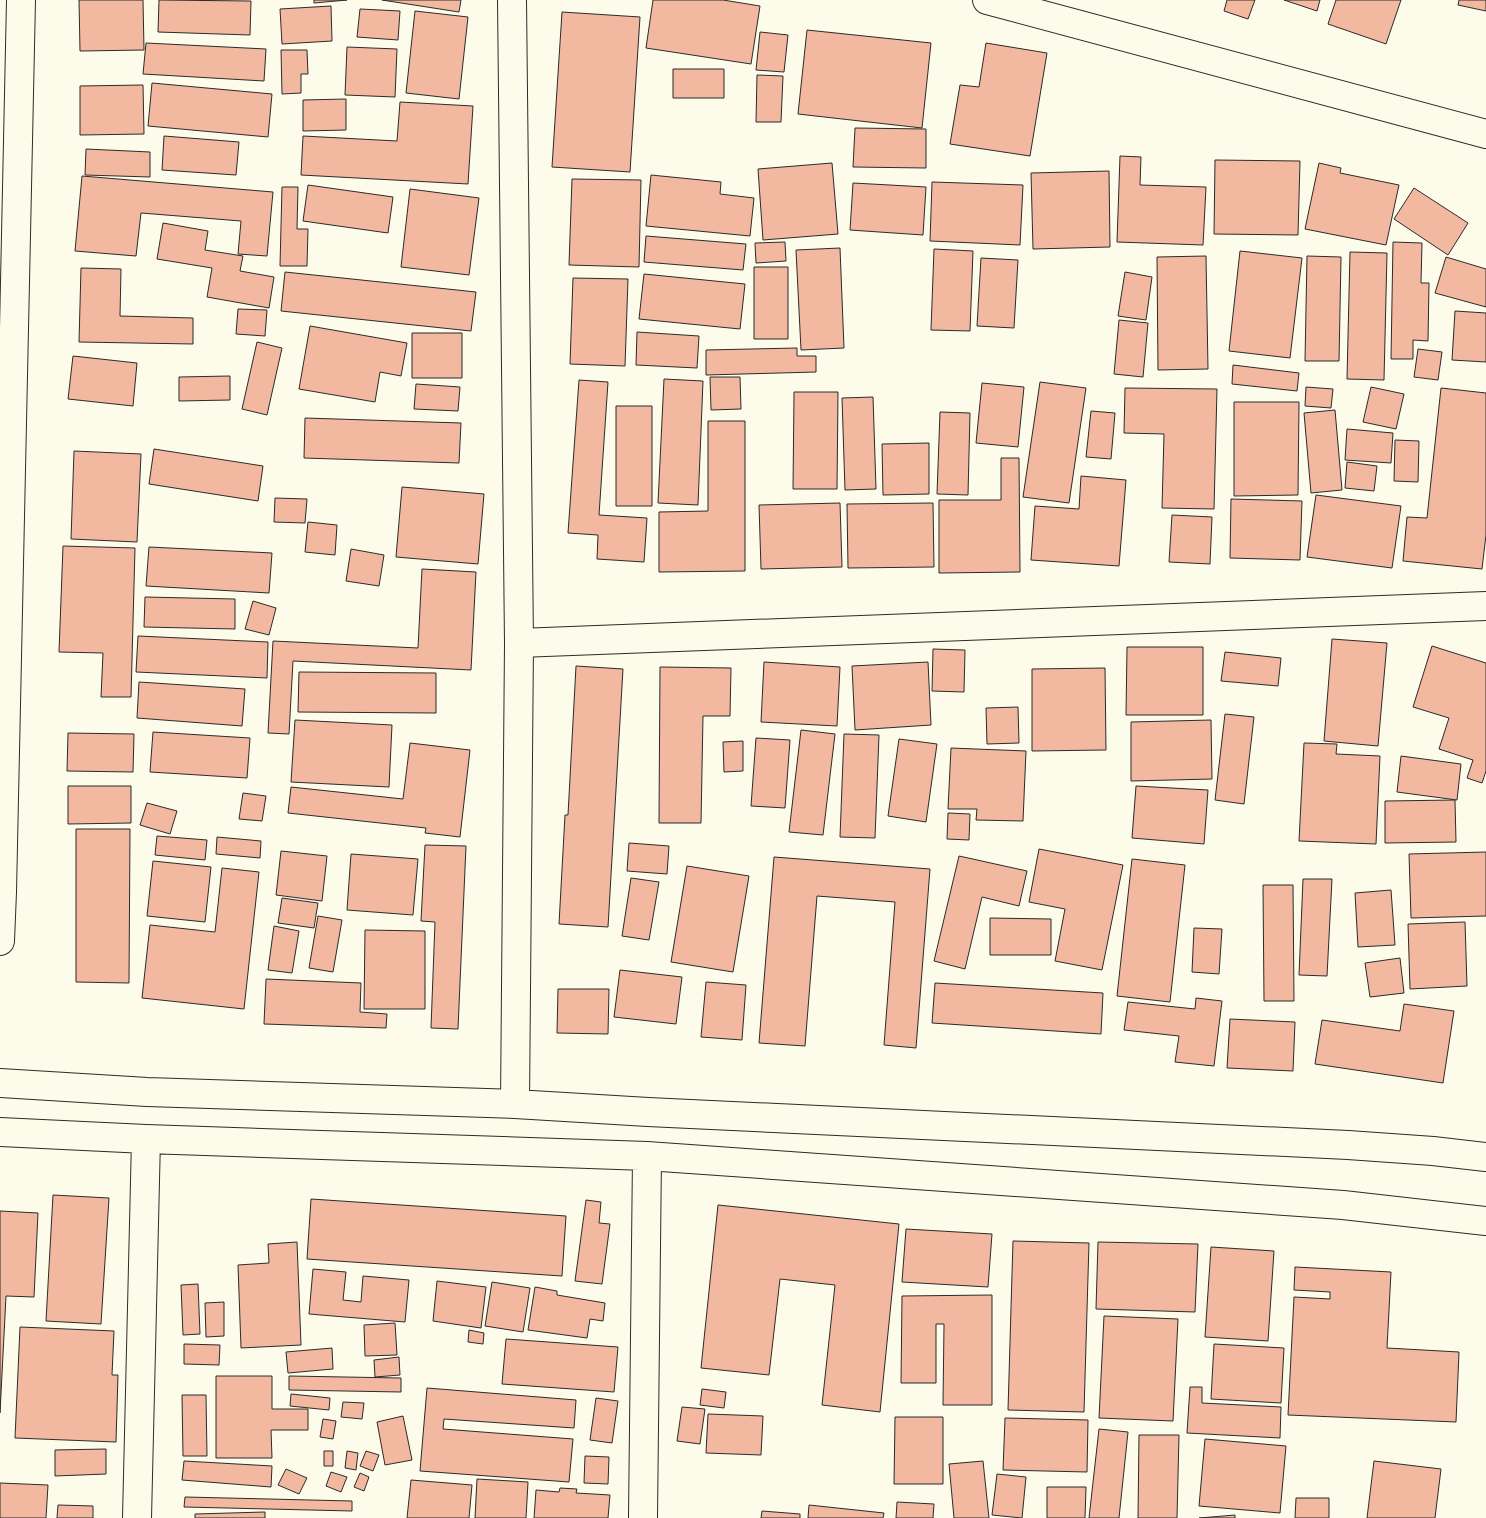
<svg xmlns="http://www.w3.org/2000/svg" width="1486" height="1518" viewBox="0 0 1486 1518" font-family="'Noto Sans',sans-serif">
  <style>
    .building { fill: #f2b8a0; stroke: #2b2b2b }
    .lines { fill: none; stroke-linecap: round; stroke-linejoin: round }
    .minor-casing { stroke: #2b2b2b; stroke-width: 30 }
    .tertiary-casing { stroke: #2b2b2b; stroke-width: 30 }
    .minor { stroke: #fdfbea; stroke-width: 28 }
    .tertiary { stroke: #fdfbea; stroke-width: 28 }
  </style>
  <rect width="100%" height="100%" fill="#fdfbea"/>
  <!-- building -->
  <path class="building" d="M79 0H143L144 50 80 51Z
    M159 0 251 1 250 35 158 32Z
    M314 0H347L314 3Z
    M382 0H461L459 12Z
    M653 0H723L760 6 751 64 646 48Z
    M1227 0H1255L1248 19 1224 11Z
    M1284 0H1320L1317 11Z
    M1336 0H1401L1386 44 1328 24Z
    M1459 0H1486V11L1458 5Z
    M331 6 332 41 282 44 280 9Z
    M360 9 400 11 398 40 357 37Z
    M415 11 468 17 459 99 406 93Z
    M562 12 640 17 630 172 552 167Z
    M807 30 931 43 922 128 798 114Z
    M760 32 788 35 784 72 756 70Z
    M146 43 266 49 264 81 143 74Z
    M986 43 1047 53 1030 156 950 144 960 85 979 87Z
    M347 47 397 49 395 97 345 95Z
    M281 50H307L308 74H301V93L282 94Z
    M673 69H724V98H673Z
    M757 75 783 76 781 122H756Z
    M152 83 272 94 268 137 148 126Z
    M143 85 144 134 80 135V86Z
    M346 99V130L303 131V100Z
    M400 102 473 106 468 184 301 175 303 136 397 141Z
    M855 128 926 129V168L853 167Z
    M164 136 239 142 236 175 162 170Z
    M86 149 150 152V177L85 175Z
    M1120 156 1141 157 1140 185 1206 187 1203 245 1117 242Z
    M1215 160 1300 161 1298 235 1214 234Z
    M832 163 838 234 763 240 758 169Z
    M1319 163 1341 168 1340 173 1399 185 1386 245 1305 229Z
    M1109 171 1110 247 1033 249 1031 173Z
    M651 175 721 182 720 194 754 198 750 236 646 226Z
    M82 176 273 192 267 256 238 254 241 221 141 213 136 256 75 251Z
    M572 179 641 180 639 267 569 265Z
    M932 182 1023 185 1020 245 930 241Z
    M853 183 926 187 923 235 850 230Z
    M308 185 393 197 388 233 303 221Z
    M282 187H298L297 229H308L307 266H280Z
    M1414 188 1468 223 1448 255 1394 219Z
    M410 189 479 198 469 275 401 267Z
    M163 223 208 231 205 250 243 256 240 271 274 277 269 308 207 297 212 268 157 259Z
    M646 236 746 244 743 270 644 262Z
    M785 242 786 261 756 263 755 243Z
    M1393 242 1422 243 1421 283H1429L1428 341 1413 340V359H1391Z
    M840 248 844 348 801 350 796 250Z
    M934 249 973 251 970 331 931 330Z
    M1240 251 1302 258 1290 358 1229 351Z
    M1350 252 1387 253 1384 380 1347 379Z
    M1206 256 1208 369 1158 370 1157 257Z
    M1307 256 1341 257 1339 361H1305Z
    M1446 257 1486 269V307L1435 293Z
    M981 258 1018 260 1014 328 977 326Z
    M754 267H788V339H754Z
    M81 268 121 269 120 316 193 318V344L79 342Z
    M285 272 476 292 471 331 281 311Z
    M1125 272 1152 277 1146 320 1118 316Z
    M644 274 745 284 740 329 639 319Z
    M573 278 628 279 625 366 570 364Z
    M238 309 267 310 265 336 236 334Z
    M1455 311 1486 313V362L1452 360Z
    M1119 320 1148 323 1143 377 1114 374Z
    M310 326 407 343 401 376 380 372 375 402 299 389Z
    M637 332 699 336 697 368 636 365Z
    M412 333H462V378H412Z
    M257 342 282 348 267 415 242 409Z
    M797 348V356H816V372L706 375V350Z
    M1418 349 1442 352 1438 380 1414 377Z
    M73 356 137 363 133 406 68 399Z
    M1233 365 1299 373 1297 391 1232 384Z
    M230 376V400L179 401V377Z
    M710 377H740L741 409 711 410Z
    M664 379 703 381 698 505 658 503Z
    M579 380 608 382 599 515 647 518 644 562 597 559 598 535 568 533Z
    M1040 382 1086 388 1069 503 1023 497Z
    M982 383 1024 387 1018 447 976 443Z
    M416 384 460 387 458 411 414 409Z
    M1306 387 1333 389 1331 408 1305 406Z
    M1371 387 1404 394 1396 429 1363 422Z
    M1125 388 1217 389 1214 509 1162 508 1164 434 1124 433Z
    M1441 388 1486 393V535L1482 569 1403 561 1407 517 1427 518Z
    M794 392H838L837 489H793Z
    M873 397 876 489 845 490 842 398Z
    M1234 402H1299L1298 495 1234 496Z
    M616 406H652V506H616Z
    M1335 410 1342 490 1311 493 1304 413Z
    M1091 411 1115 413 1111 459 1086 457Z
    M940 412 970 413 968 495 937 494Z
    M305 418 461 423 459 463 304 458Z
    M708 421H745V571L659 572V512L708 511Z
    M1347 429 1393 433 1391 463 1345 460Z
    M1395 440 1419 441 1418 482 1394 481Z
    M929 443V494L883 495 882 444Z
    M154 449 263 466 258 501 149 484Z
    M74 451 141 454 137 542 71 539Z
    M1001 458H1019L1020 572 939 573V500H1001Z
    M1347 462 1377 466 1374 491 1345 488Z
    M1081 476 1126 480 1119 566 1031 560 1035 506 1079 509Z
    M402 487 484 494 478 564 396 557Z
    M1316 495 1401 506 1392 568 1307 557Z
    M275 498 307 499 305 523 274 522Z
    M1231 499 1302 501 1300 560 1230 558Z
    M840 503 842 567 761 569 759 505Z
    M933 503 934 567 848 568 847 504Z
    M1172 515 1212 517 1210 564 1169 562Z
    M308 522 337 525 335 555 305 552Z
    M63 546 135 548 131 697H101L103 653 59 652Z
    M149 547 272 553 269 593 146 586Z
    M351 549 384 555 379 586 346 581Z
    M422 569 476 572 471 670 293 661 289 734 268 733 273 641 418 648Z
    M145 597 235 599V629L144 627Z
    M253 601 276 608 269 635 245 629Z
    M138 636 268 642 267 678 136 672Z
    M1332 639 1387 643 1378 746 1324 741Z
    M1432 646 1486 663V771L1482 783 1467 778 1473 760 1439 749 1449 718 1413 707Z
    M1127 647H1203V715H1126Z
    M933 649 965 650 964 692 932 691Z
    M1225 652 1281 658 1278 686 1221 681Z
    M764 662 840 667 837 726 761 722Z
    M928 662 931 725 855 730 852 666Z
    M576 666 623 669 608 927 559 924 565 815H568Z
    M660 667 731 668 730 716H703L701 823H659Z
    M1105 668 1106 750 1032 751V669Z
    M299 672 436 673V713L298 712Z
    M139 682 245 689 242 726 137 718Z
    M1018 707 1019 743 987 744 986 708Z
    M1225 714 1254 717 1244 804 1215 800Z
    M295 720 392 725 389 787 291 782Z
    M1211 720 1212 779 1131 781V722Z
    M801 730 835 734 823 835 789 832Z
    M153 732 250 738 247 778 150 772Z
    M68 733 134 734 133 772 67 771Z
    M844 734 879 735 875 838 840 837Z
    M756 738 790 740 785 808 751 806Z
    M899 739 937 744 926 822 888 816Z
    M743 741V771L724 772 723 742Z
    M410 743 470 750 460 837 425 833 426 828 288 813 291 787 403 799Z
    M1304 743 1337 744 1336 754 1380 756 1376 844 1299 841Z
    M951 748 1026 751 1023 821 976 820 977 809H948Z
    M1401 756 1461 764 1457 800 1397 792Z
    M68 786H131V823L68 824Z
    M1136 786 1208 790 1204 844 1132 838Z
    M243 793 266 796 262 821 239 819Z
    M1455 800 1456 842 1385 843V801Z
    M147 803 177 811 170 834 140 825Z
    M948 813 970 814 969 840 947 839Z
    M76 829H130L129 983 76 982Z
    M157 836 207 840 205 860 155 855Z
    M217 837 261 841 260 858 216 854Z
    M629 843 669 846 667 874 627 871Z
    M425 845 466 846 458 1029 431 1028 435 922 421 921Z
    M1039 849 1123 865 1102 970 1055 961 1065 909 1029 902Z
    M281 851 327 856 322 901 276 895Z
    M1486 852V916L1411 918 1409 854Z
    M351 854 418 859 413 915 347 910Z
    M959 856 1027 871 1019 906 982 897 965 969 934 961Z
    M774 857 930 869 916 1048 884 1045 895 902 817 896 805 1046 759 1043Z
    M1132 859 1185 865 1170 1002 1117 996Z
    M153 861 211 867 205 922 147 916Z
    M687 866 749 876 733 972 671 962Z
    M222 868 259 872 244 1009 142 998 150 925 215 932Z
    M631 878 659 882 649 940 622 936Z
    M1303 879H1332L1327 976 1299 975Z
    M1263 885H1293L1294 1001H1264Z
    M1391 890 1395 945 1358 947 1355 893Z
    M282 898 318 903 314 928 278 923Z
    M318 916 342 920 333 972 309 968Z
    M990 918 1051 919V955H990Z
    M1465 922 1467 986 1410 989 1408 924Z
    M274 926 299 931 292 973 268 970Z
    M1194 928 1222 929 1219 974 1192 972Z
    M365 930 425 931V1009H364Z
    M1400 958 1404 993 1370 997 1365 963Z
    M620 970 682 977 676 1024 614 1017Z
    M266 979 361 983 360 1012 387 1014 386 1028 264 1024Z
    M706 982 746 985 742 1040 701 1037Z
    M935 983 1103 993 1101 1034 932 1023Z
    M558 989H609L608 1034 557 1033Z
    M1196 998 1222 1001 1214 1066 1175 1062 1179 1036 1124 1030 1128 1002 1195 1009Z
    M1404 1004 1454 1011 1443 1083 1315 1064 1322 1020 1400 1031Z
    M1230 1019 1295 1022 1293 1071 1227 1068Z
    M53 1195 109 1198 101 1324 46 1321Z
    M311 1199 566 1216 562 1276 307 1259Z
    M586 1200 601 1202 599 1223 610 1224 602 1284 575 1281Z
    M718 1205 899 1224 880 1412 822 1405 835 1285 780 1279 769 1375 701 1368Z
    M0 1211 38 1213 34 1297 6 1296 0 1413Z
    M906 1229 992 1234 988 1287 902 1282Z
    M1013 1241 1089 1243 1084 1412 1008 1410Z
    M297 1242 301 1345 241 1348 238 1265 269 1263 268 1244Z
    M1098 1242 1198 1244 1195 1312 1096 1309Z
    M1211 1247 1274 1251 1268 1341 1205 1337Z
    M1295 1267 1391 1272 1387 1348 1459 1352 1456 1422 1288 1415 1294 1297 1330 1299V1292L1294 1290Z
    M313 1269 346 1272 343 1300 361 1302 363 1276 409 1280 405 1322 309 1314Z
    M437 1281 486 1287 481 1328 433 1321Z
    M492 1282 530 1288 523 1332 485 1326Z
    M198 1284 200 1334 183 1335 181 1285Z
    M535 1287 557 1291V1295L605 1303 603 1321 590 1319 587 1338 528 1330Z
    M992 1295V1405H943L944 1324H936V1383H901L902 1296Z
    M224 1302V1336L206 1337 205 1303Z
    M1104 1316 1178 1319 1173 1421 1099 1418Z
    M395 1323 397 1355 365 1356 364 1325Z
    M20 1327 114 1331 112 1375H118L116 1442 15 1438Z
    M469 1330 484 1333 483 1344 468 1342Z
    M506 1339 618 1347 614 1392 502 1384Z
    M184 1344 220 1345 219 1365 184 1364Z
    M1214 1344 1284 1348 1281 1403 1211 1399Z
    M332 1348 333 1369 288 1373 286 1352Z
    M399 1357 400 1375 375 1377 374 1360Z
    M216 1376H272V1409H308V1430H271L272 1458H216Z
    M289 1376 401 1378V1392L289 1390Z
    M1190 1387H1202V1403L1281 1407 1280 1438 1187 1433Z
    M427 1388 576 1400 574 1428 444 1419 443 1429 573 1439 569 1482 420 1471Z
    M702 1389 726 1392 724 1408 700 1405Z
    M291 1394 330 1398 329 1410 290 1406Z
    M182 1395H206L207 1456H183Z
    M596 1398 618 1401 612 1443 590 1440Z
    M343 1402 364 1403 362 1419 341 1417Z
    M682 1407 705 1409 700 1444 677 1441Z
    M708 1414 763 1416 761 1455 706 1453Z
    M403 1416 412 1460 385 1465 377 1422Z
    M895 1417H943V1484H894Z
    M1005 1418 1088 1420 1087 1472 1003 1470Z
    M323 1419 336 1421 333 1439 320 1437Z
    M1099 1429 1128 1432 1119 1518H1089Z
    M1139 1435H1179L1177 1518H1138Z
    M1205 1439 1286 1446 1280 1513 1199 1506Z
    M106 1449V1474L55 1476V1450Z
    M324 1451H333V1466H324Z
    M347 1451 358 1453 356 1470 345 1468Z
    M366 1451 379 1455 373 1471 360 1466Z
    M585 1456 609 1457 608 1484 584 1483Z
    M184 1461 272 1466 271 1487 182 1480Z
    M983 1461 989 1518H954L949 1464Z
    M1374 1461 1441 1469 1435 1518H1367Z
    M286 1469 307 1478 299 1494 278 1485Z
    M331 1472 347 1477 341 1492 326 1486Z
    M360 1473 369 1477 364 1491 354 1487Z
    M997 1474 1026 1477 1022 1518 992 1515Z
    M477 1479 528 1482 526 1518H475Z
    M411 1480 472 1485 469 1518H407Z
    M0 1483 48 1485 46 1518H0Z
    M1047 1487H1086L1085 1518H1047Z
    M560 1488 577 1489 576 1493 610 1495 608 1518H534L536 1490 559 1492Z
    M185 1497 352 1501V1511L184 1507Z
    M1296 1498H1329V1518H1295Z
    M897 1502 934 1504 933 1518H896Z
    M58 1505 93 1506V1518H57Z
    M809 1505 884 1513 883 1518H808Z
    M762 1511 800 1514V1518H761Z
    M265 1512V1518H195V1514Z
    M1235 1515V1518H1199Z"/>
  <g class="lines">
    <defs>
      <path id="minor" d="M512 0 519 643 515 1104
        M519 643 1486 606
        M0 941 2 892 21 0
        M0 1083 147 1092 515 1104 648 1112 1348 1145 1433 1151 1486 1157
        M0 1132 146 1139 647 1156 1343 1205 1486 1221
        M137 1518 146 1139
        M643 1518 647 1156"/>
      <path id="tertiary" d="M987 0 1486 134"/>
    </defs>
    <!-- minor casing -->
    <use href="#minor" class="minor-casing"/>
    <!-- tertiary casing -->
    <use href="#tertiary" class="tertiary-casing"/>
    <!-- minor -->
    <use href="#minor" class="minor"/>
    <!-- tertiary -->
    <use href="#tertiary" class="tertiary"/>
  </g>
</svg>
